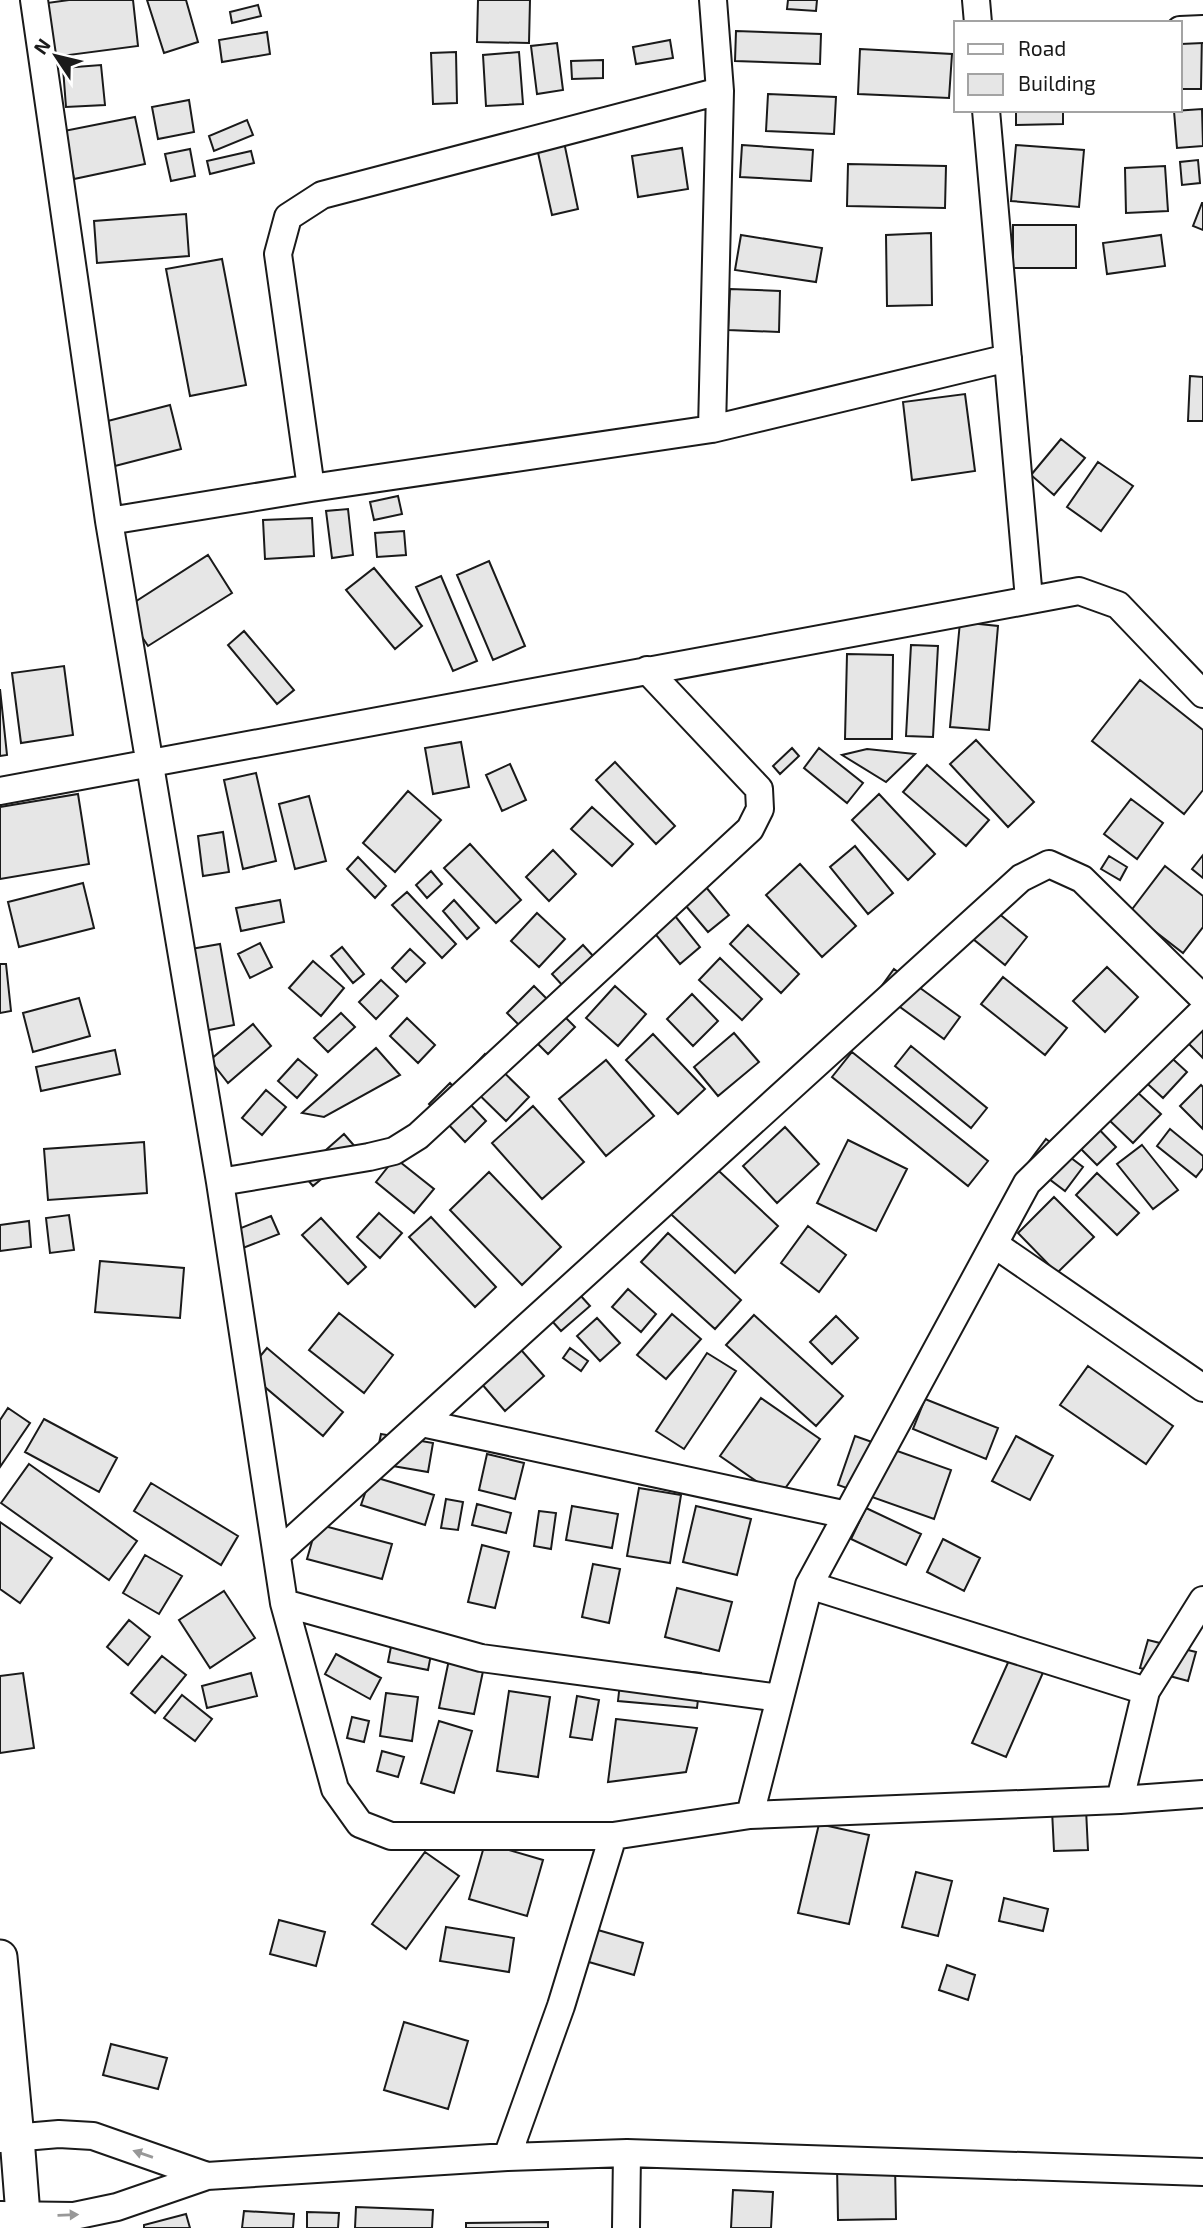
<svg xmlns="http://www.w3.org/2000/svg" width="1203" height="2228" viewBox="0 0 1203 2228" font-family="'Exo 2',sans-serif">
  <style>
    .building { fill: #e6e6e6; stroke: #1a1a1a; stroke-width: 2 }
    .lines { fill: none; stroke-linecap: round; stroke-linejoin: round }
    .minor-casing { stroke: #1a1a1a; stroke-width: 30 }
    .tertiary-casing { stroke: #1a1a1a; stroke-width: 37 }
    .minor { stroke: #fff; stroke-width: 26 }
    .tertiary { stroke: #fff; stroke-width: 33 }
    .oneway { fill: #989898 }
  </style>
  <rect width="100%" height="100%" fill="#fff"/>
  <!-- building -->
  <path class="building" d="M69 0H133L138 46 54 57 47 3Z
    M147 0H186L198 42 164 53Z
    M478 0H530L529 43 477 42Z
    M788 0H817L816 11 787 9Z
    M258 5 261 16 232 23 230 12Z
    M736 31 821 34 820 64 735 61Z
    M267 32 270 54 222 62 219 40Z
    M1180 32H1202L1201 89H1180Z
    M670 40 673 58 636 64 633 47Z
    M557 43 563 90 537 94 531 46Z
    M860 49 952 54 949 98 858 94Z
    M456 52 457 103 433 104 431 53Z
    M519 52 523 104 486 106 483 55Z
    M603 60V78L572 79 571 61Z
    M101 65 105 105 66 107 63 68Z
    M768 94 836 97 834 134 766 131Z
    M189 100 194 132 158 139 152 107Z
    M1202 109 1203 146 1177 148 1174 111Z
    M1016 110H1063V124L1016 125Z
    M135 117 145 164 74 179 64 131Z
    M247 120 253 135 214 151 209 136Z
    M564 142 578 209 552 215 537 148Z
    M742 145 813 150 811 181 740 177Z
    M1016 145 1084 150 1079 207 1011 201Z
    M682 148 688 189 638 197 632 156Z
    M190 149 195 176 171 181 165 154Z
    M251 151 254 163 210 174 207 161Z
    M1198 160 1200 183 1182 185 1180 162Z
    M848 164 946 166 945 208 847 206Z
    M1165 166 1168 211 1126 213 1125 168Z
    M1202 203H1203V230L1193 226Z
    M186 214 189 256 97 263 94 221Z
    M1013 225H1076V268H1013Z
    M931 233 932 305 887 306 886 235Z
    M741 235 822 248 816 282 735 270Z
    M1161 235 1165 266 1107 274 1103 243Z
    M222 259 246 385 190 396 166 269Z
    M730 289 780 291 779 332 728 330Z
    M1190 376 1203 377V421H1188Z
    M965 394 975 471 912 480 903 402Z
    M170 405 181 449 111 467 100 423Z
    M1061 439 1085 458 1054 495 1031 475Z
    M1098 462 1133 486 1101 531 1067 507Z
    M398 496 402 514 374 520 370 502Z
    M348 509 353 555 332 558 326 511Z
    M312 518 314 556 265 559 263 520Z
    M404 531 406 555 377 557 375 533Z
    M208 555 232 593 148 646 124 609Z
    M489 561 525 646 493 660 457 575Z
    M374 568 422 626 395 649 346 590Z
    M441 576 477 661 453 671 416 587Z
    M960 622 998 626 989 730 950 727Z
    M244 631 294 690 277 704 228 645Z
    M911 645 938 646 933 737 906 736Z
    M847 654 893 655 892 739H845Z
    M64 666 73 735 21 743 12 673Z
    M1140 680 1203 730V790L1184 814 1092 741Z
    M0 689 7 755 0 756Z
    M976 740 1034 802 1008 827 950 764Z
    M461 742 469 787 433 794 425 748Z
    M792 748 799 756 780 774 773 766Z
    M819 748 863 783 847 803 804 768Z
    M867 749 915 754 886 782 842 755Z
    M615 762 675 826 656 844 596 780Z
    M510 764 526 800 502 811 486 775Z
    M927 765 989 820 966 846 903 792Z
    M256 773 276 861 243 869 224 780Z
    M408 791 441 820 395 872 363 843Z
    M78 794 89 864 0 879V807Z
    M879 794 935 854 908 880 852 820Z
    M309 796 326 861 295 869 279 804Z
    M1131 799 1163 823 1137 859 1104 834Z
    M592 807 633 844 612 866 571 829Z
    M223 832 229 872 203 876 198 836Z
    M470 844 521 900 496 923 444 868Z
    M855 846 893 893 868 914 830 867Z
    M553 850 576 874 549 901 526 877Z
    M1203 855V878L1192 869Z
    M1109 856 1127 867 1120 880 1101 869Z
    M358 857 386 886 375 898 347 869Z
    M800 864 856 926 822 957 766 895Z
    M1165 866 1203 896V927L1183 953 1130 912Z
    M431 871 442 884 427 898 416 885Z
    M701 881 729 915 708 932 680 899Z
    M83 883 94 928 19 947 8 902Z
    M407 892 456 944 442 958 392 905Z
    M280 900 284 922 241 931 236 908Z
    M454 900 479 928 467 939 443 911Z
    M663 901 700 947 680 964 642 918Z
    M985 902 1027 937 1005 965 962 930Z
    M537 913 565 939 539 967 511 941Z
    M748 925 799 974 781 993 730 944Z
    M260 943 272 967 250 978 238 954Z
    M220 944 234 1025 199 1032 185 950Z
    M583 945 606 970 575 999 552 974Z
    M342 947 364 974 353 983 331 956Z
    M410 949 425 963 406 982 392 968Z
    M720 958 762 999 742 1020 699 980Z
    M313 961 344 988 321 1016 289 988Z
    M0 964H6L11 1011 0 1013Z
    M1107 967 1138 997 1105 1032 1073 1001Z
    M894 969 960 1017 944 1039 878 991Z
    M1003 977 1067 1028 1045 1055 981 1004Z
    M381 980 398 996 376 1019 359 1002Z
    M534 986 575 1027 548 1054 507 1013Z
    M615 986 646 1014 618 1046 586 1018Z
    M692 994 718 1021 693 1046 667 1019Z
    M79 998 90 1036 33 1052 23 1013Z
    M1203 1004V1058L1176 1031Z
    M341 1013 355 1027 328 1052 314 1038Z
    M407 1018 435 1045 418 1063 390 1036Z
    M253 1024 271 1046 228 1083 210 1060Z
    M734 1033 759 1062 718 1096 694 1067Z
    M653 1034 705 1089 678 1114 626 1060Z
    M911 1046 987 1108 971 1128 895 1066Z
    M376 1048 400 1075 324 1117 302 1113Z
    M115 1050 120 1074 41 1091 36 1067Z
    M1163 1050 1187 1072 1163 1098 1139 1076Z
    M852 1052 988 1161 968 1186 832 1077Z
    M485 1054 529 1097 506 1121 462 1078Z
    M298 1059 317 1075 297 1098 278 1081Z
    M606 1060 654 1116 606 1156 559 1099Z
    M450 1083 486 1121 465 1142 429 1104Z
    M1201 1085 1203 1087V1129L1180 1106Z
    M266 1090 286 1107 262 1135 242 1118Z
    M1135 1090 1161 1114 1133 1143 1108 1119Z
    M533 1106 584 1162 542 1199 492 1143Z
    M1092 1122 1116 1147 1097 1165 1073 1141Z
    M785 1127 819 1164 777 1203 743 1166Z
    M1170 1129 1203 1156V1168L1196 1177 1157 1146Z
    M344 1134 357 1149 313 1186 301 1172Z
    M1046 1139 1083 1167 1065 1191 1028 1163Z
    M848 1140 907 1169 876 1231 817 1203Z
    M144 1142 147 1193 48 1200 44 1149Z
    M1142 1145 1178 1190 1153 1209 1117 1164Z
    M395 1158 434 1189 414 1213 376 1182Z
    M706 1159 778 1226 735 1273 662 1206Z
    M489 1172 561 1247 522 1285 450 1210Z
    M1097 1173 1139 1213 1117 1235 1076 1195Z
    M1054 1197 1094 1237 1057 1273 1018 1233Z
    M379 1213 402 1233 380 1258 357 1237Z
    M69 1215 74 1250 50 1253 46 1218Z
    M271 1216 279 1234 243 1248 236 1230Z
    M431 1217 496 1287 475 1307 409 1237Z
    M321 1218 366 1267 348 1284 302 1235Z
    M29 1221 31 1247 0 1251V1225Z
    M808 1226 846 1255 819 1292 781 1263Z
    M668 1233 741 1300 715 1329 641 1262Z
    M100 1261 184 1268 180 1318 95 1312Z
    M571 1285 590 1306 561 1331 543 1311Z
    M628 1289 656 1314 641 1332 612 1307Z
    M339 1313 393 1355 364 1393 309 1350Z
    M672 1314 701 1339 666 1379 637 1355Z
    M754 1315 843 1396 816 1426 726 1345Z
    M836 1316 858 1338 832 1364 810 1342Z
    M597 1318 620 1343 600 1361 577 1336Z
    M508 1335 544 1376 505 1411 469 1369Z
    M267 1348 343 1412 323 1436 247 1372Z
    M570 1348 588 1361 581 1371 563 1358Z
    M707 1353 736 1371 684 1449 656 1431Z
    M1088 1366 1173 1426 1146 1464 1060 1405Z
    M761 1398 820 1439 779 1497 720 1456Z
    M925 1399 998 1428 986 1459 913 1429Z
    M8 1408 30 1423 0 1467V1420Z
    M44 1419 117 1458 99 1492 25 1452Z
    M381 1434 433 1443 428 1472 375 1463Z
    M855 1436 951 1470 934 1519 838 1485Z
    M1016 1436 1053 1456 1030 1500 992 1481Z
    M487 1454 524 1463 515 1499 479 1490Z
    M29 1464 137 1541 109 1580 1 1503Z
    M371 1476 434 1495 425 1525 361 1505Z
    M151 1483 238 1536 221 1565 134 1511Z
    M639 1488 681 1495 670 1563 627 1556Z
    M446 1499 463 1502 458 1530 441 1528Z
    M477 1504 511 1513 506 1533 472 1525Z
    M572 1506 618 1514 612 1548 566 1540Z
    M696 1506 751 1519 737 1575 683 1562Z
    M866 1508 921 1534 906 1565 851 1539Z
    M539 1511 556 1513 551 1549 534 1546Z
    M0 1522 52 1558 20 1603 0 1589Z
    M317 1524 392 1544 382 1579 307 1559Z
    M943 1539 980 1558 964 1591 927 1572Z
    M482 1545 509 1552 495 1608 468 1602Z
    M145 1555 182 1576 159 1614 123 1593Z
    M593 1564 620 1569 609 1623 582 1617Z
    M677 1588 732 1602 719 1651 665 1637Z
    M224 1591 255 1638 210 1668 179 1620Z
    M129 1620 150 1637 128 1665 107 1647Z
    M395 1626 435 1634 428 1670 388 1662Z
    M1019 1638 1052 1652 1006 1757 972 1743Z
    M1148 1640 1196 1652 1188 1681 1140 1668Z
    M451 1650 486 1657 474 1714 439 1708Z
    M336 1654 381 1678 370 1699 325 1674Z
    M162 1656 186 1675 155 1713 131 1693Z
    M622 1665 701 1673 697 1708 618 1701Z
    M23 1673 34 1748 0 1753V1676Z
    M251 1673 257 1696 207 1708 202 1686Z
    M509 1691 550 1697 538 1777 497 1771Z
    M386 1693 418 1697 412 1741 380 1736Z
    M182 1695 212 1719 195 1741 164 1718Z
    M577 1696 599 1700 592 1740 570 1737Z
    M352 1717 369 1721 364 1742 347 1738Z
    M616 1719 697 1728 686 1772 608 1782Z
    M439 1721 472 1731 454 1793 421 1783Z
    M382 1751 404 1757 398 1777 377 1771Z
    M1086 1809 1088 1850 1054 1851 1052 1810Z
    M819 1824 869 1835 849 1924 798 1913Z
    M485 1843 543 1860 527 1916 469 1899Z
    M425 1852 459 1876 406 1949 372 1924Z
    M916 1872 952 1881 938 1936 902 1927Z
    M1004 1898 1048 1909 1043 1931 999 1921Z
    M279 1920 325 1932 316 1966 270 1954Z
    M577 1924 643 1943 634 1975 568 1956Z
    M446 1927 514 1938 509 1972 440 1961Z
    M947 1965 975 1975 968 2000 939 1990Z
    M404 2022 468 2041 448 2109 384 2090Z
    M111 2044 167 2058 158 2089 103 2075Z
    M895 2164 896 2219 838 2220 837 2165Z
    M733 2190 773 2192 771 2228H731Z
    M356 2207 433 2210 432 2228H355Z
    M244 2211 294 2214 293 2228H242Z
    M307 2212 339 2213 338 2228H307Z
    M186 2214 190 2228H144V2225Z
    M548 2222V2228H466V2223Z"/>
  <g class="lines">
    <defs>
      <path id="minor" d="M34 0 109 521 220 1182 284 1603 335 1789 360 1824 391 1836H613L750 1815 1120 1800 1146 1691 1203 1600
        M976 0 978 23
        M1180 30 1203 29
        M986 110 1029 599
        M712 429 720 91 713 0
        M311 488 278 254 288 217 322 195 720 91
        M109 521 311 488 712 429 1008 358
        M0 791 1079 591 1118 605 1203 694
        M220 1182 369 1157 394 1151 418 1136 750 829 760 809 759 789 647 670
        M994 1244 1203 1388
        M422 1423 847 1515
        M277 1554 1021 878 1049 864 1082 879 1203 998
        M809 1585 1146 1691
        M284 1603 481 1658 780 1698
        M1120 1800 1203 1794
        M750 1815 809 1585 1027 1183 1203 1011
        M0 2139 59 2134 93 2136 207 2176
        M507 2157 561 2006 613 1836
        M0 2215 74 2216 117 2207 207 2176 507 2157 627 2153 1203 2172
        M626 2228 627 2153"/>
      <path id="tertiary" d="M0 1957 17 2138 23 2215 22 2228"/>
    </defs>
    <!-- minor casing -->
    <use href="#minor" class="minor-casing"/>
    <!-- tertiary casing -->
    <use href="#tertiary" class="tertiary-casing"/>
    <!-- minor -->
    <use href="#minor" class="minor"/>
    <!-- tertiary -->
    <use href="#tertiary" class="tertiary"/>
  </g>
  <!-- one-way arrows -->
  <defs><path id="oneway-solid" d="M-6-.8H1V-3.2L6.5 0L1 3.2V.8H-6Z" transform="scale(1.75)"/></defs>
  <g class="oneway">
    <use href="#oneway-solid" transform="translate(143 2154) rotate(-161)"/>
    <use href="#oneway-solid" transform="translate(68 2215) rotate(-2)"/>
  </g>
  <!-- legend -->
  <rect x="954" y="21" width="228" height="91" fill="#ffffff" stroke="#a3a3a3" stroke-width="2"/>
  <rect x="968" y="44" width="35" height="10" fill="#ffffff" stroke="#a3a3a3" stroke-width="2"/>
  <text x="1018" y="56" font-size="21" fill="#1a1a1a">Road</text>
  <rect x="968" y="74" width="35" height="21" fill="#e6e6e6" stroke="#a3a3a3" stroke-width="2"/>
  <text x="1018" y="91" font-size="21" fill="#1a1a1a">Building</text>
  <!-- north arrow -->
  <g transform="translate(56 56) rotate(305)" stroke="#ffffff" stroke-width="5" paint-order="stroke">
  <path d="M0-5L12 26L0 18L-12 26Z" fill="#1a1a1a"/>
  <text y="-10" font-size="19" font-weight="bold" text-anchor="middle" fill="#1a1a1a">N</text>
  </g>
</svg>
